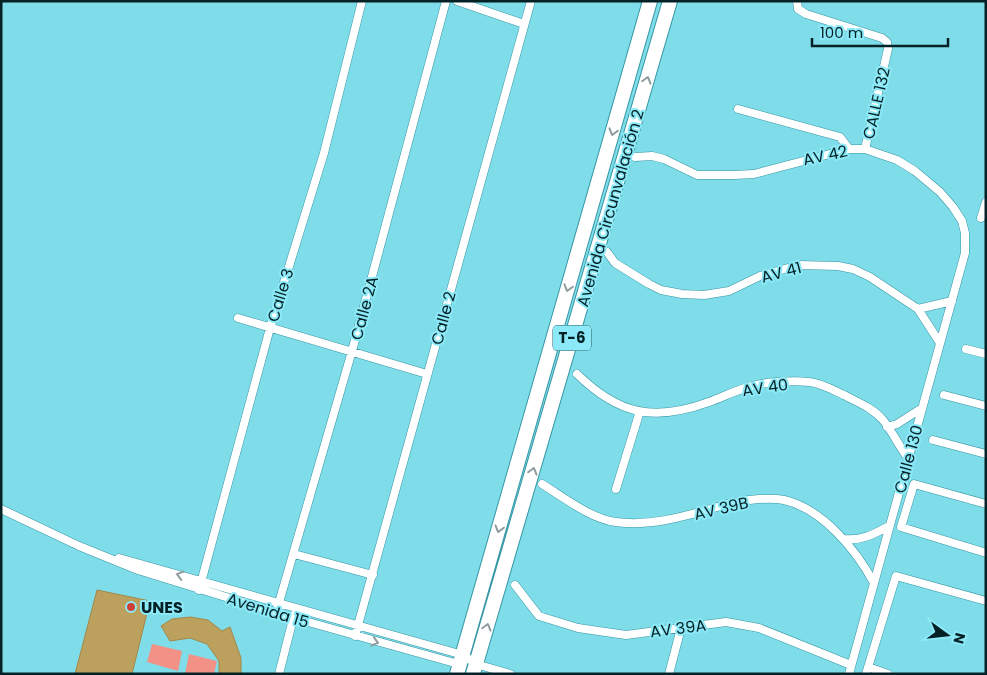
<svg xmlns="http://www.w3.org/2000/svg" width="987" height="675" viewBox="0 0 987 675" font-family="Poppins,sans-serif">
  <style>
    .green { fill: #f29287 }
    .building { fill: #bba05e; stroke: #a38847 }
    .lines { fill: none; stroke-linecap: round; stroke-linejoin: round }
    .street-casing { stroke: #3597a4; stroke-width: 9 }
    .highway-casing { stroke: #3597a4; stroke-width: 16 }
    .street { stroke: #fff; stroke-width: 8 }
    .highway { stroke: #fff; stroke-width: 14 }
    .oneway { stroke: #8e9c9d }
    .poi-dot { fill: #cd3f37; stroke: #8ce9f7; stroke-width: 2 }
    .labels { text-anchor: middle; stroke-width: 4; stroke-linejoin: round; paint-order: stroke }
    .shield { fill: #8ce9f7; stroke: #2d5e65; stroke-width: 1 }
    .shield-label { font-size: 15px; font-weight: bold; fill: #042226 }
    .street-label { font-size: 16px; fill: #042226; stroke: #8ce9f7 }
    .poi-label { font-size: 16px; font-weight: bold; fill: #042226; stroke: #8ce9f7; text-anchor: start }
  </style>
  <rect width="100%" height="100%" fill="#7fdce9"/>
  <!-- green -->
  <path class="green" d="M152 644 182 651 178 671 147 662Z
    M189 654 217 661 214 674H185Z"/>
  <!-- building -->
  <path class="building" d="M97 590 150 601 132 674H75Z
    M190 617 208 620 222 631 230 627 241 658V674H219V661L207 644 190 638 170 641 161 626 172 619Z"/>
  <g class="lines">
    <defs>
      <path id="street" d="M457 1 524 24
        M797 1 798 9 806 14 882 38 887 42 888 49 865 149
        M738 109 840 137 849 149
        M635 157 652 156 664 159 697 175H734L754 174 849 149H865L897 160 915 171 940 192 953 207 962 221 965 233V253L849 674
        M981 218 986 202
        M607 252 615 263 649 284 661 290 682 294 704 295 729 291 760 276 799 265 838 266 853 269 870 277 918 309 940 343
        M918 309 952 301
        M238 318 427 374
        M966 349 986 354
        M577 374C619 415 654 422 709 402 723 397 736 390 752 386 766 382 793 380 809 382 821 383 833 390 844 395 857 402 873 408 883 420 892 431 899 446 908 458
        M944 395 986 406
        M887 427 897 424 922 408
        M933 440 986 454
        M542 484C563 497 591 519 616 522 653 527 689 515 724 505 739 500 769 497 784 500 823 509 856 550 874 583
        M616 489 640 411
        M986 504 914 484 901 527 986 553
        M1 509 79 546 138 570 294 618 462 665
        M844 539C862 541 874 534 889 526
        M294 554 373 575
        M119 558 463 655 476 664 510 674
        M515 585 539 616 578 628 626 635 726 622 759 628 851 665
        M199 590 270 328 324 153 362 1
        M276 613 352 351 446 1
        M355 636 531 1
        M868 667 888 674
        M279 674 294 615
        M669 674 681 628
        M866 674 896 576 986 601"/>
      <path id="highway" d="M457 674 650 1
        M473 674 670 1"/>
    </defs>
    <!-- street casing -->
    <use href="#street" class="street-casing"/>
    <!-- highway casing -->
    <use href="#highway" class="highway-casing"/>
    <!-- street -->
    <use href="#street" class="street"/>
    <!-- highway -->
    <use href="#highway" class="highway"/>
  </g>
  <!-- one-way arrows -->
  <defs><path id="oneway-chevron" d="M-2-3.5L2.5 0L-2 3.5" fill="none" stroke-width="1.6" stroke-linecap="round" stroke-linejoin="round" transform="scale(1.25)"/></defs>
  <g class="oneway">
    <use href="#oneway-chevron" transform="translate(647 80) rotate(-74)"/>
    <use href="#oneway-chevron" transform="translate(613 132) rotate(106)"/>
    <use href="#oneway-chevron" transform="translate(568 288) rotate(106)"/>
    <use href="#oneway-chevron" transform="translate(533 471) rotate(-74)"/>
    <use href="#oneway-chevron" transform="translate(499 529) rotate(106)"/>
    <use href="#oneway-chevron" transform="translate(180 575) rotate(-164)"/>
    <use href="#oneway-chevron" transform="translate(487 627) rotate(-74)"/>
    <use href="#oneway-chevron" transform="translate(375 642) rotate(16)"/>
  </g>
  <!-- markers -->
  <circle class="poi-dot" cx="131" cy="607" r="5"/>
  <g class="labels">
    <!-- shield labels -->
    <rect class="shield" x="553" y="325.5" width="38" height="25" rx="4"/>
    <g class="shield-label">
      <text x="572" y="343">T-6</text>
    </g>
    <!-- street labels -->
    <g class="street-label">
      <text transform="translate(876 103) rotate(-77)" y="6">CALLE 132</text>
      <text transform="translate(825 155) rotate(-12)" y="6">AV 42</text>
      <text transform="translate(610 208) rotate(-74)" y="6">Avenida Circunvalación 2</text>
      <text transform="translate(781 272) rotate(-15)" y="6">AV 41</text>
      <text transform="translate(280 295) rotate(-73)" y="6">Calle 3</text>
      <text transform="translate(364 308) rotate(-75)" y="6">Calle 2A</text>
      <text transform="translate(443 318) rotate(-75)" y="6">Calle 2</text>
      <text transform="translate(765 387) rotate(-8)" y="6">AV 40</text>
      <text transform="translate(908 459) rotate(-75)" y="6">Calle 130</text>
      <text transform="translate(721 508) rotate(-13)" y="6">AV 39B</text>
      <text transform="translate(268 610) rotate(17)" y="6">Avenida 15</text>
      <text transform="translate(678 628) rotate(-7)" y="6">AV 39A</text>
    </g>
    <!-- poi labels -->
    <g class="poi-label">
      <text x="141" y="613">UNES</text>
    </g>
  </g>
  <!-- border -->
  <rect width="987" height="675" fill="none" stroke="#042226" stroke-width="5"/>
  <!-- north arrow -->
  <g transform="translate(947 635) rotate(105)" stroke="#8ce9f7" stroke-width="4" paint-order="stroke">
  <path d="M0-4L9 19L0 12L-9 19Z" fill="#042226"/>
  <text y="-8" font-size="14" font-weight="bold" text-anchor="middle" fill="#042226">N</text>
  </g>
  <!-- scale -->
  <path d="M812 38v8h136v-8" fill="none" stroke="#042226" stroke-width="2.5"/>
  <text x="820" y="38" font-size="15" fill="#042226" stroke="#8ce9f7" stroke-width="4" paint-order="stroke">100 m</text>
</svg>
